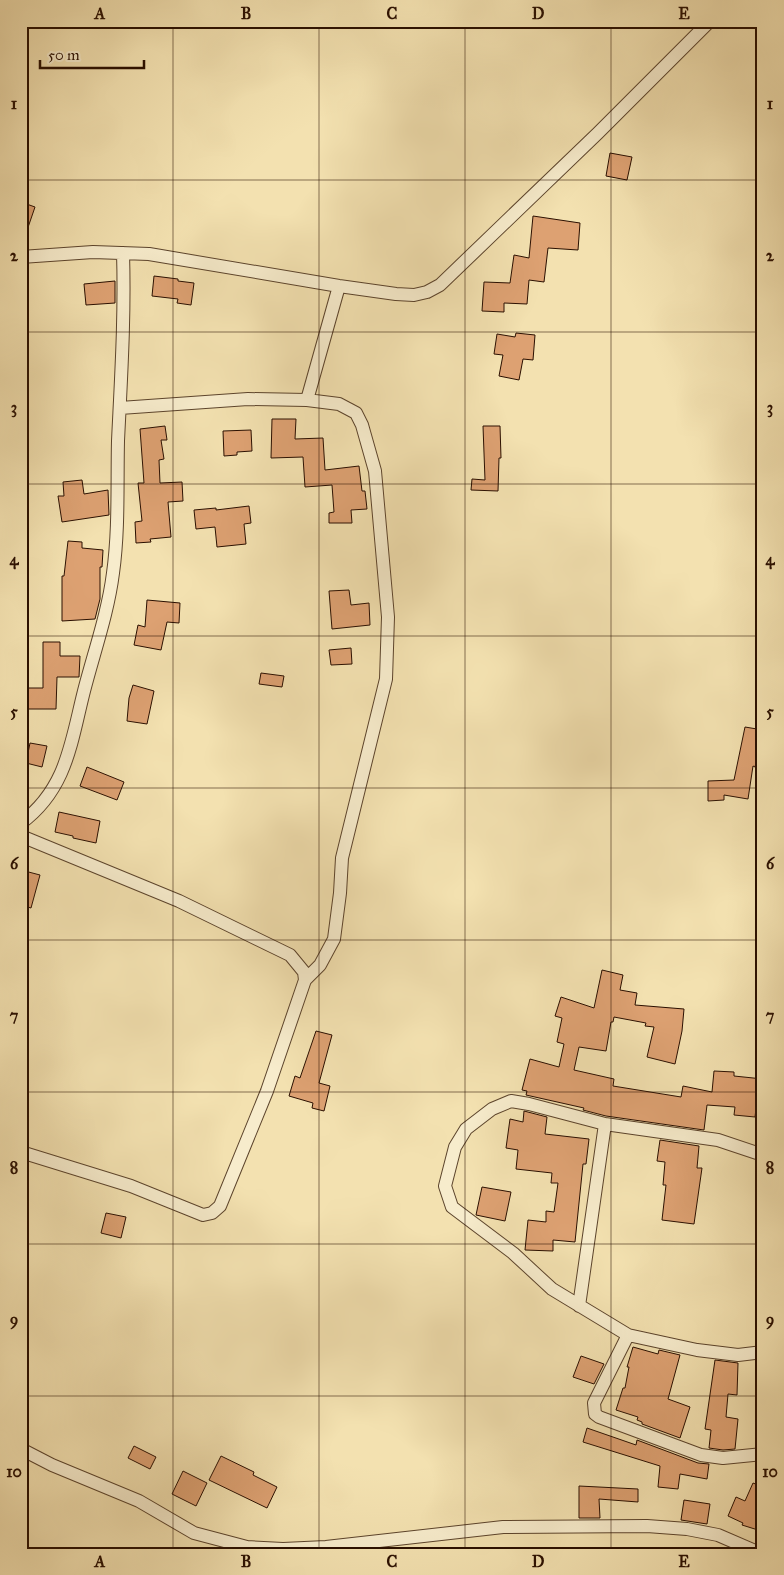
<svg xmlns="http://www.w3.org/2000/svg" width="784" height="1575" viewBox="0 0 784 1575" font-family="'IM FELL Great Primer',serif">
  <style>
    .building { fill: #dda172; stroke: #2a0f00 }
    .lines { fill: none; stroke-linecap: round; stroke-linejoin: round }
    .minor-casing { stroke: #5c442c; stroke-width: 14 }
    .minor { stroke: #f7eccc; stroke-width: 12 }
    .grid { fill: none; stroke: #2a0f00; stroke-width: 1; stroke-opacity: 0.55 }
    .neatline { fill: none; stroke: #2a0f00; stroke-width: 2 }
    .grid-label { font-size: 16px; text-anchor: middle; font-weight: bold; fill: #2a0f00 }
  </style>
  <rect width="100%" height="100%" fill="#f3e1b0"/>
  <filter id="stains"><feTurbulence type="fractalNoise" baseFrequency=".004" numOctaves="4"/><feColorMatrix values="0 0 0 0 .2 0 0 0 0 .09 0 0 0 0 .02 0 0 0 .5 -.17"/></filter>
  <radialGradient id="worn" r=".72"><stop offset=".6" stop-color="#630" stop-opacity="0"/><stop offset="1" stop-color="#630" stop-opacity=".3"/></radialGradient>
  <!-- building -->
  <path class="building" d="M610 153 632 157 627 180 606 176Z
    M21 202 35 207 23 242 21 241Z
    M533 216 580 223 578 250 548 248 544 282 529 280 527 304 504 303V312L482 311 484 282 510 283 514 255 529 258Z
    M154 276 178 279V281L194 283 191 305 177 303 178 299 152 296Z
    M115 281V303L86 305 84 284Z
    M516 333 535 335 533 360 523 359 519 380 499 376 503 355 494 354 497 334 515 337Z
    M272 419H296L295 439 323 438 325 470 359 466 362 491H365L367 509 351 510 352 523H329V513L334 512 332 485 305 487 303 457 271 458Z
    M165 426 167 440H161L164 459 159 460 160 483 182 482 183 501 168 502 171 537 150 539 151 542 136 543 135 522 142 521 138 483H144L140 429Z
    M483 426H500L501 458H499L498 491 471 490 472 479 485 480Z
    M251 430 252 451 237 452V455L224 456 223 431Z
    M82 480 84 494 108 490 109 515 62 522 58 496H64L63 482Z
    M249 506 251 523 244 524 246 544 217 547 215 527 196 529 194 510 216 508V510Z
    M68 541 82 542V548L103 550 102 567H100V599L95 619 62 621V576H64Z
    M349 590 351 605 369 603 370 625 332 629 329 591Z
    M147 600 180 603 179 623 167 622 161 650 134 645 138 625 145 627Z
    M43 642H60V656H80L79 677H57L56 709H25V688H43Z
    M351 648 352 664 331 665 329 650Z
    M261 673 284 676 282 687 259 684Z
    M133 685 154 691 147 724 127 721 129 698Z
    M745 727 763 730V750L759 749 755 767 753 766 748 799 724 795V800L708 801V781L734 780Z
    M30 743 47 746 42 767 26 763Z
    M87 767 124 782 117 800 80 786Z
    M59 812 100 821 96 843 73 838V836L55 832Z
    M21 870 40 875 31 908 21 905Z
    M602 970 623 975 620 990 637 993 635 1005 684 1009 682 1031 675 1064 647 1057 654 1027 645 1026 646 1023 614 1017 613 1022H611L606 1051 579 1047 574 1070 614 1079 613 1086 681 1097 683 1086 712 1092 714 1071 734 1072V1076L763 1079V1100H757L755 1117 734 1115 735 1107 707 1105 704 1130 606 1116 583 1110 584 1108 526 1095 527 1091 522 1090 530 1059 559 1067 564 1044 557 1042 562 1018 555 1016 561 997 594 1008Z
    M316 1031 332 1035 319 1083 330 1086 324 1111 312 1108 313 1103 289 1096 295 1076 300 1078Z
    M524 1111 547 1117 545 1134 589 1139 586 1164H583L575 1242 553 1240V1251L525 1250 528 1220 546 1222V1211L554 1212 558 1183H551L552 1173 516 1169 518 1150 506 1148 510 1119 523 1122Z
    M660 1140 699 1146 697 1168H702L694 1224 662 1220 666 1185H663L665 1162 657 1161Z
    M482 1187 511 1192 505 1221 476 1215Z
    M106 1213 126 1217 121 1238 101 1233Z
    M633 1347 658 1354 659 1350 680 1355 668 1399 690 1407 680 1438 642 1424V1422L637 1420 638 1417 616 1410 623 1388H625L629 1367H627Z
    M581 1356 604 1364 594 1384 573 1377Z
    M715 1360 738 1363 737 1395 728 1394 726 1417 738 1419 735 1449 723 1450 709 1448 711 1430 705 1429Z
    M587 1428 636 1445 637 1440 698 1463 709 1464 707 1479 680 1474 678 1489 658 1487 660 1466 583 1442Z
    M134 1446 156 1457 150 1469 128 1458Z
    M221 1456 254 1472 253 1475 277 1487 267 1508 209 1480Z
    M183 1471 207 1483 196 1506 172 1494Z
    M753 1483 763 1487V1514L758 1530 742 1525 743 1523 728 1516 736 1497 745 1501Z
    M579 1486 638 1489V1502L599 1499 600 1518H579Z
    M684 1500 710 1504 707 1524 681 1520Z"/>
  <g class="lines">
    <defs>
      <path id="minor" d="M21 257 93 252 149 254 339 286 396 294 414 295 427 292 440 285 598 133 710 21
        M307 400 339 286
        M120 408 248 399 307 400 339 404 356 413 362 425 375 471 388 617 386 679 342 858 340 893 334 939 320 965 305 980
        M21 823C67 789 71 742 84 691 94 652 108 613 113 573 119 530 117 485 118 441 121 378 125 316 123 253
        M21 836 179 901 290 955 304 972 305 980 267 1091 220 1206 212 1213 203 1215 131 1186 21 1152
        M763 1155 718 1140 605 1124 529 1104 511 1101 492 1109 466 1129 455 1147 445 1186 452 1207 513 1253 552 1289 628 1335 697 1350 738 1355 763 1352
        M579 1306 605 1124
        M628 1335 594 1403 595 1414 599 1417 701 1455 723 1458 763 1454
        M21 1449 52 1465 139 1501 194 1533 247 1547 283 1549 326 1547 503 1527 647 1526 687 1529 718 1535 762 1554"/>
    </defs>
    <!-- minor casing -->
    <use href="#minor" class="minor-casing"/>
    <!-- minor -->
    <use href="#minor" class="minor"/>
  </g>
  <!-- grid -->
  <path class="grid" d="M173 21V1554M319 21V1554M465 21V1554M611 21V1554M21 180H763M21 332H763M21 484H763M21 636H763M21 788H763M21 940H763M21 1092H763M21 1244H763M21 1396H763"/>
  <!-- margin -->
  <rect width="784" height="1575" fill="none" stroke="#f3e1b0" stroke-width="55"/>
  <!-- scale -->
  <path d="M40 60v8h104v-8" fill="none" stroke="#2a0f00" stroke-width="2.5"/>
  <text x="48" y="60" font-size="15" fill="#2a0f00" stroke="#f7eccc" stroke-width="4" paint-order="stroke">50 m</text>
  <rect x="28" y="28" width="728" height="1520" class="neatline"/>
  <g class="grid-label">
    <text x="100" y="19">A</text>
    <text x="246" y="19">B</text>
    <text x="392" y="19">C</text>
    <text x="538" y="19">D</text>
    <text x="684" y="19">E</text>
    <text x="14" y="109">1</text>
    <text x="770" y="109">1</text>
    <text x="14" y="261">2</text>
    <text x="770" y="261">2</text>
    <text x="14" y="413">3</text>
    <text x="770" y="413">3</text>
    <text x="14" y="565">4</text>
    <text x="770" y="565">4</text>
    <text x="14" y="717">5</text>
    <text x="770" y="717">5</text>
    <text x="14" y="869">6</text>
    <text x="770" y="869">6</text>
    <text x="14" y="1021">7</text>
    <text x="770" y="1021">7</text>
    <text x="14" y="1173">8</text>
    <text x="770" y="1173">8</text>
    <text x="14" y="1325">9</text>
    <text x="770" y="1325">9</text>
    <text x="14" y="1477">10</text>
    <text x="770" y="1477">10</text>
    <text x="100" y="1567">A</text>
    <text x="246" y="1567">B</text>
    <text x="392" y="1567">C</text>
    <text x="538" y="1567">D</text>
    <text x="684" y="1567">E</text>
  </g>
  <rect width="100%" height="100%" filter="url(#stains)"/>
  <rect width="100%" height="100%" fill="url(#worn)"/>
</svg>
